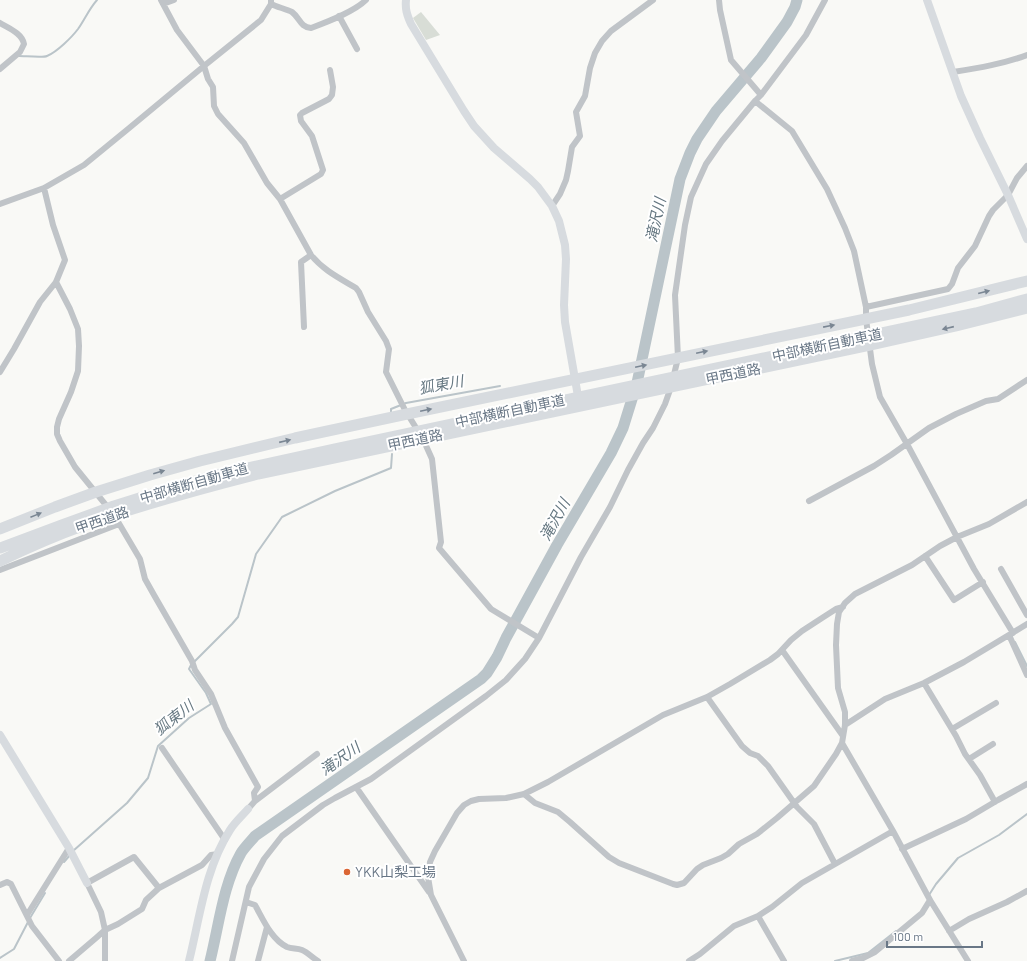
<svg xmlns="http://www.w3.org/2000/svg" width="1027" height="961" viewBox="0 0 1027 961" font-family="Barlow,'Noto Sans JP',sans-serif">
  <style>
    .green { fill: #d8ddd6 }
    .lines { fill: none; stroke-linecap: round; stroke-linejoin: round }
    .stream { stroke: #bac4c9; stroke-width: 2 }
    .river { stroke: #bac4c9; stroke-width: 11 }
    .street { stroke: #c0c4c8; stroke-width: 6 }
    .secondary { stroke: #d7dbdf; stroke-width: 8 }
    .highway { stroke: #d7dbdf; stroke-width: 11 }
    .oneway { fill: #7a8693 }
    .poi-dot { fill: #db6634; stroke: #fff; stroke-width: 1.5 }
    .labels { text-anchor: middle; stroke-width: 4; stroke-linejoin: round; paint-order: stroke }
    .street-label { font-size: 14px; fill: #697786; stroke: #fff }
    .poi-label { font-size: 14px; fill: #697786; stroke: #fff; text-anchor: start }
    .water-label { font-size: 15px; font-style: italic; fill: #657781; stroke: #fff }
  </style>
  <rect width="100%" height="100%" fill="#f9f9f6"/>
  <!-- green -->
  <path class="green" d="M421 12 440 35 426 40 413 18Z"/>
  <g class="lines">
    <!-- stream -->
    <path class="stream" d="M19 56C25 56 43 58 47 56 57 52 72 37 78 29 85 19 89 9 97 0
      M391 413V409L406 403 500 386
      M1015 642 1027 666
      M194 662 232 624 238 617 256 554 282 517 335 491 391 468 392 454
      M73 851 127 803 148 778 158 746 189 718 211 704 206 693 189 669 191 665
      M64 862 70 855
      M929 895 936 884 958 858 999 835 1027 814
      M30 918 45 893
      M0 958 14 949 28 922
      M835 961 868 953 896 931"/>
    <!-- river -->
    <path class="river" d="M210 961C219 925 223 885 241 853 245 847 251 841 255 836L481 679 487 673 497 657 506 638 557 545 611 453 623 428 637 383 680 179 690 153 697 139 716 111 761 58 787 22 795 7 797 0"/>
    <!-- street -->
    <path class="street" d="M161 0 177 30 204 66 208 79 213 87 214 106 218 114 244 143 267 183 280 199 311 255C323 270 339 278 356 288L359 292 368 312 386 341 389 349 386 372 405 410 423 439 432 459 441 542 439 548 491 609 539 638
      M719 0 720 10 731 60 761 95
      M163 4 174 0
      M271 4C277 7 286 9 292 12 300 18 300 27 311 28 327 22 354 12 366 0
      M339 16 357 49
      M0 23C8 28 22 33 24 44L20 52 0 69
      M953 72C978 68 1003 64 1027 55
      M755 101 792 131 827 189 845 228 854 251 866 307V319L872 364 880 397 907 444 974 569 1013 633
      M280 199 321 174 323 170 312 136 301 121 300 115 302 113 329 99 332 95 333 87 330 70
      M0 204 44 188 84 165 128 129 204 66 261 20 271 4V0
      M552 206 560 194 566 180 568 171 572 147 580 136 576 112 585 96 590 68 595 53 602 41 611 31 653 0
      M56 282 70 309 78 329 79 346 78 371 71 392 59 419 57 427V434L60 441 75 467 114 515 140 559 145 579 154 595 192 661 195 670 211 694 225 728 258 787 254 793 255 801 248 809
      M866 307 948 289 952 284 958 268 975 246 989 216 993 210 1008 195 1017 178 1027 166
      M304 327 301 262 311 255
      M0 372 14 349 40 302 56 282 65 260 53 225 44 188
      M809 501 874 466 891 455 929 428 956 414 986 401 998 399 1027 380
      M925 556 954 600 983 582
      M1001 569 1027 615
      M0 570 119 524
      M1009 635 1027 675
      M782 650 843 736
      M924 683 956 736 965 754 980 775 995 802
      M707 697 742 746 750 753 758 756 768 766 797 807 814 824 835 864
      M845 725 885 699 924 683 964 662 1027 624
      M952 729 996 703
      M842 743 893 831 930 900 968 961
      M162 748 225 840
      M969 759 993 744
      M356 787 429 892
      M524 794 535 803 558 812 570 822 609 857 619 863 673 884 677 885 684 883 697 869 703 865 721 858 728 854 739 844 757 834 777 818 814 786 836 754 842 743 845 725V712L838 688 836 645 837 624 839 612 845 603 855 594 912 565 940 546 957 537 989 524 1027 502
      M255 801 317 754
      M902 849 966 819 998 800 1027 784
      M0 885 7 882 11 884 32 926 59 961
      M246 902 255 905C263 919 271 939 287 947 292 949 297 948 302 950 307 952 313 958 318 961
      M27 915 69 848
      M758 916 784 961
      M949 931 969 919 1007 902 1027 891
      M69 961 96 938 105 930 118 924 142 909 146 900 159 888 202 865 211 855 218 854
      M105 961V930L101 912 87 883 134 857 159 888
      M232 961 249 887 264 859 282 836 323 805 335 798 371 779 486 696 506 680 525 659 539 638 581 557 610 507 628 470 643 443 653 428 665 404 671 387 678 358 675 295 685 225 691 197 706 164 722 141 755 101 761 95 806 35 825 0
      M258 961 267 927
      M464 961 431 895 428 877 430 862 435 851 457 813 464 805 471 801 479 799 506 798 524 794 548 782 663 715 707 697 730 684 770 660 778 654 791 640 802 631 822 618 836 609 843 607
      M689 961 700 954 734 926 758 916 772 907 802 883 893 831
      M852 961 863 958 875 952 922 913 930 900"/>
    <!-- secondary -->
    <path class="secondary" d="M406 0C405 9 407 15 411 24L464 111 474 126 494 148 530 179 538 187 552 206 559 221 565 245 566 259 564 305 565 322 579 402
      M927 0 961 96 980 138 1008 195 1027 239
      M0 735 69 848 87 883
      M189 961C200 917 205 869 230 830 235 822 242 816 248 809"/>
    <!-- highway -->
    <path class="highway" d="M0 529 55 507 96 492 150 475 200 461 295 438 407 414 909 310 1027 281
      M0 548 62 525 114 506 165 490 216 475 334 449 976 313 1027 299
      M0 561C27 548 54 536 82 526 140 505 199 489 258 474L870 345 956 326 1027 308"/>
  </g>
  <!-- one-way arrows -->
  <defs><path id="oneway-solid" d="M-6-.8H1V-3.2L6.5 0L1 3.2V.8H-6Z"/></defs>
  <g class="oneway">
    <use href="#oneway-solid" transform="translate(984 292) rotate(-14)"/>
    <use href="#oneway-solid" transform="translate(829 326) rotate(-11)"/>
    <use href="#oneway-solid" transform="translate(948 328) rotate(167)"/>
    <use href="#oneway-solid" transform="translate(702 352) rotate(-12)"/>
    <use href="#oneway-solid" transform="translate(641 366) rotate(-12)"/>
    <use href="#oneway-solid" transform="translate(426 410) rotate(-12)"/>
    <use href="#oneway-solid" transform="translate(285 441) rotate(-13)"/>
    <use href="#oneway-solid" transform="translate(159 472) rotate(-16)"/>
    <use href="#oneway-solid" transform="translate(36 515) rotate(-22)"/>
  </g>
  <!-- markers -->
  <circle class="poi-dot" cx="347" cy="872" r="4"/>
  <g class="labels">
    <!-- street labels -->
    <g class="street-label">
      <text transform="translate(827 345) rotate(-12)" y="5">中部横断自動車道</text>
      <text transform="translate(733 374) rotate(-12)" y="5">甲西道路</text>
      <text transform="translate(510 411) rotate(-12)" y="5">中部横断自動車道</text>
      <text transform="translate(415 440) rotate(-12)" y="5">甲西道路</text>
      <text transform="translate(194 483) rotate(-16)" y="5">中部横断自動車道</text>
      <text transform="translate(102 520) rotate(-19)" y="5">甲西道路</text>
    </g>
    <!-- poi labels -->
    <g class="poi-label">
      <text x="355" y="877">YKK山梨工場</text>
    </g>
    <!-- water labels -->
    <g class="water-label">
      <text transform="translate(656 220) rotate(-78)" y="5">滝沢川</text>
      <text transform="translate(441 385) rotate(-10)" y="5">狐東川</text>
      <text transform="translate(555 520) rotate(-61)" y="5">滝沢川</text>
      <text transform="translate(174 718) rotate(-38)" y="5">狐東川</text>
      <text transform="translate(340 759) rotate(-35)" y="5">滝沢川</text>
    </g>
  </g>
  <!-- scale -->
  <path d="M887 941v6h95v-6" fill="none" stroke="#697786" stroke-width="2"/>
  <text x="893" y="941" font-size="12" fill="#697786" stroke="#ffffff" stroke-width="3" paint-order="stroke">100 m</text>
</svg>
